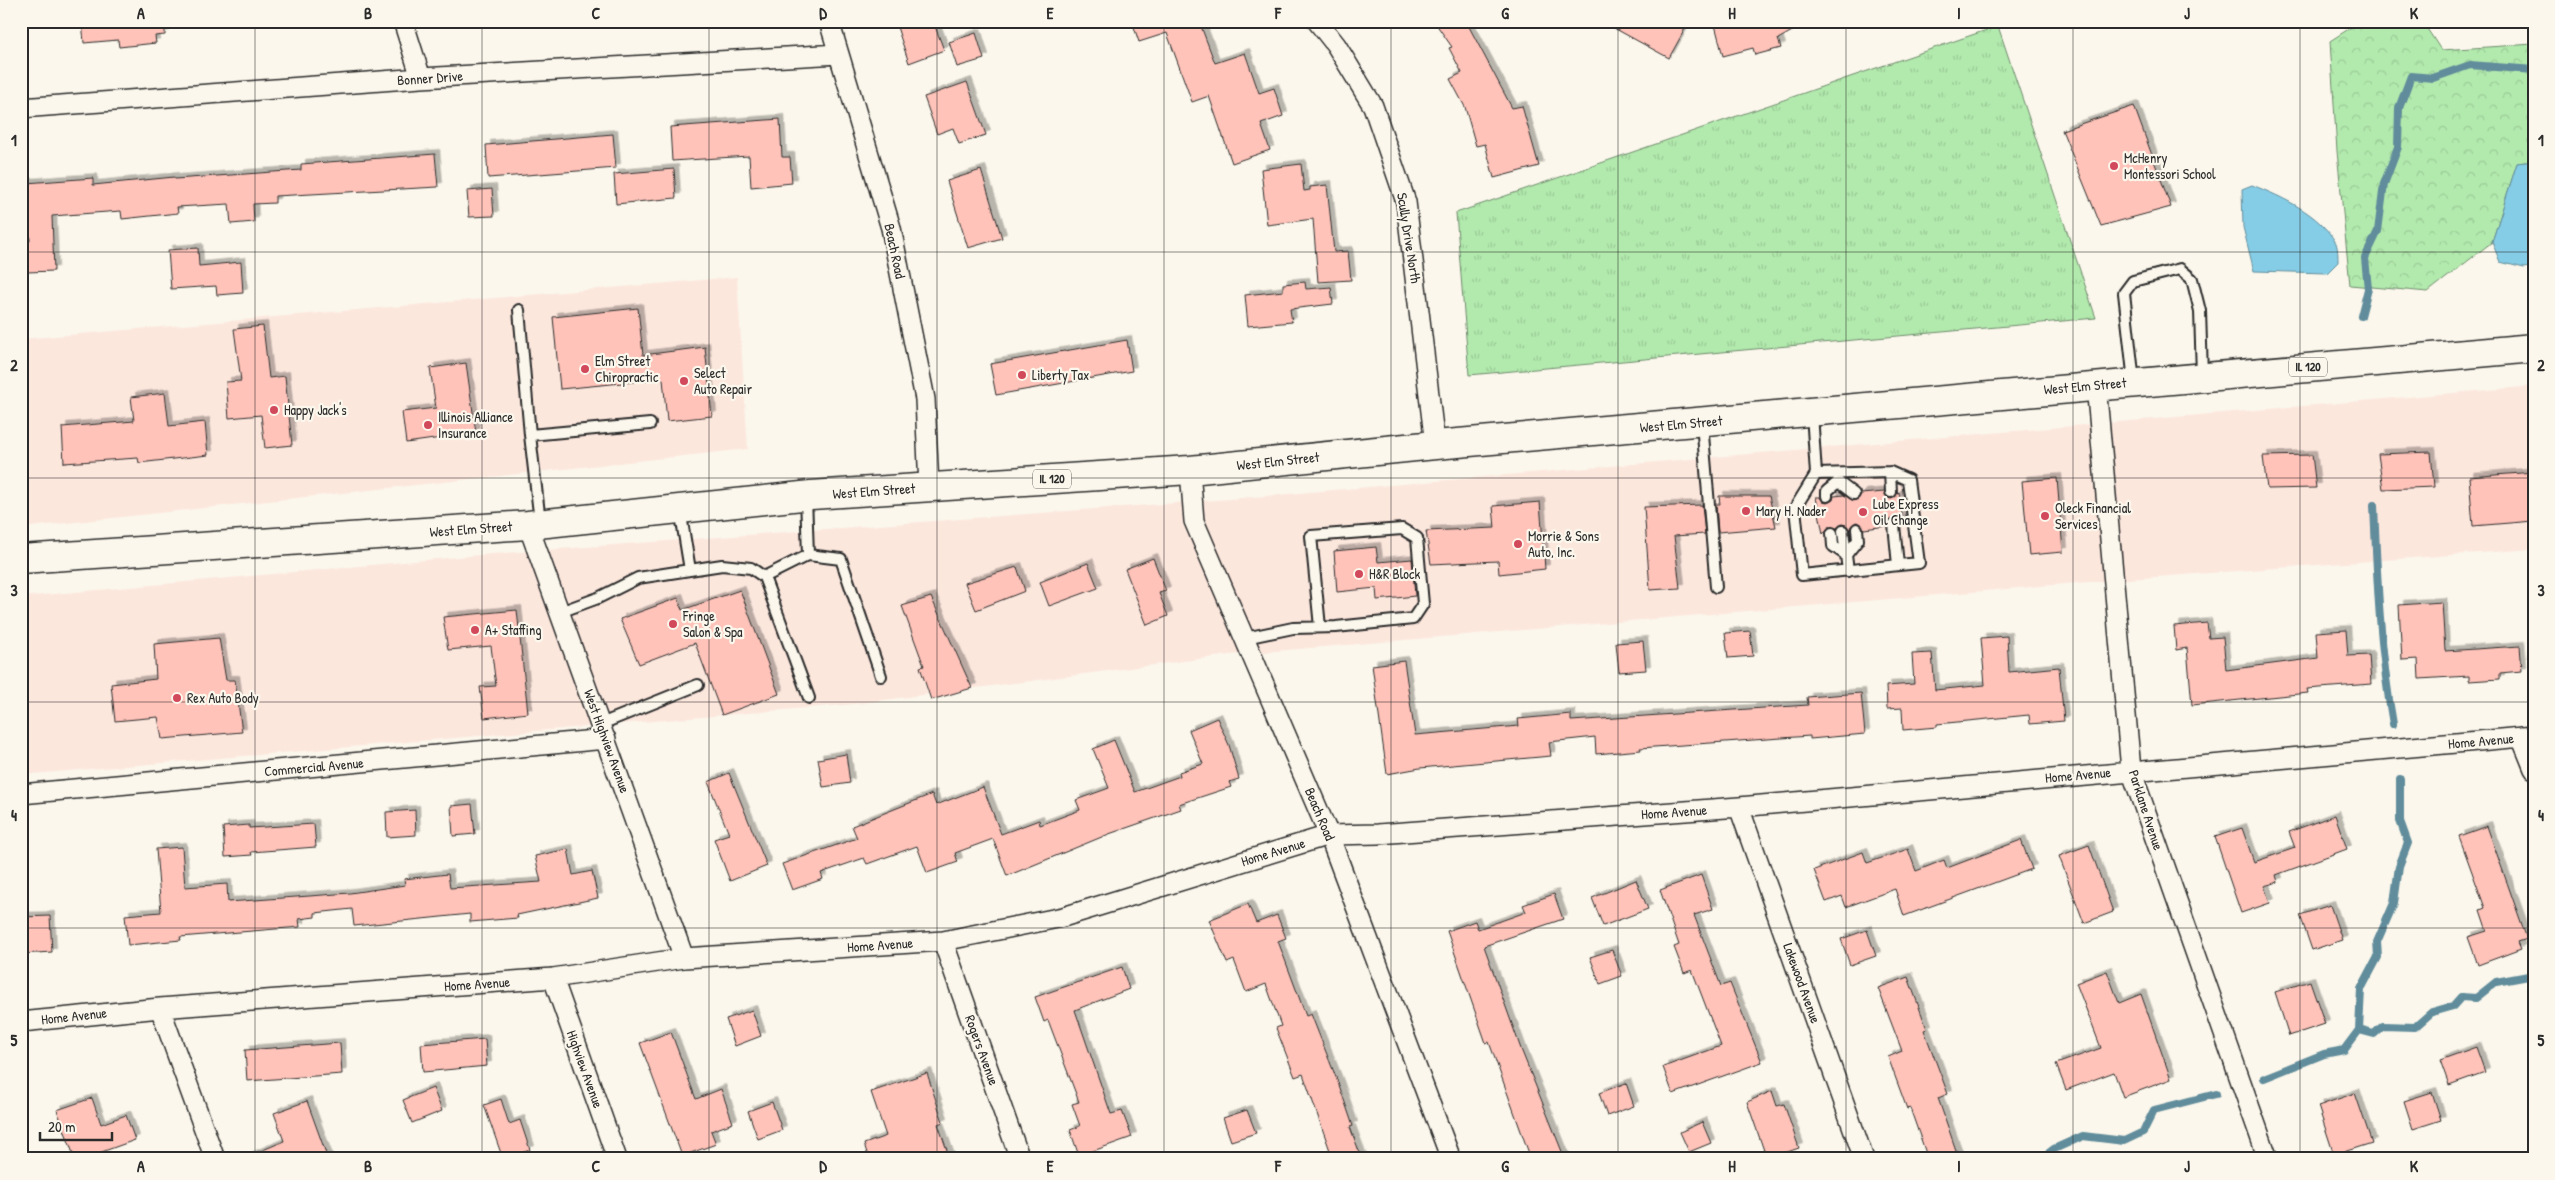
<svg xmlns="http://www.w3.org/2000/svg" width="2555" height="1180" viewBox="0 0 2555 1180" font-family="'Patrick Hand',sans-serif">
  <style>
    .built { fill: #fce7dd }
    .grass { fill: url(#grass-tufts); stroke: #6e8a6c }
    .forest { fill: url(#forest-crowns); stroke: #6e8a6c }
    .water { fill: #85cde6; stroke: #618c9b }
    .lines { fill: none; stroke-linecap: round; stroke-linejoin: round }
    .stream { stroke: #618c9b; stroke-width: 8 }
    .building { fill: #ffc3b9; stroke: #2b2b2b; filter: url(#shadow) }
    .service-casing { stroke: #2b2b2b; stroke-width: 14 }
    .minor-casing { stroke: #2b2b2b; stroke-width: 22 }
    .primary-casing { stroke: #2b2b2b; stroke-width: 31 }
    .service { stroke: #fbf7ec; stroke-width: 10 }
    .minor { stroke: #fbf7ec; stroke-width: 19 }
    .primary { stroke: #fbf7ec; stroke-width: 28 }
    .grid { fill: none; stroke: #2b2b2b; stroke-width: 1; stroke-opacity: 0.55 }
    .poi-dot { fill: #d1495b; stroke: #fbf7ec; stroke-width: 2 }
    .labels { text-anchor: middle; stroke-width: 4.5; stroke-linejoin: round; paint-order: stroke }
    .shield { fill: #fbf7ec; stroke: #696865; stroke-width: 1 }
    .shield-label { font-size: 12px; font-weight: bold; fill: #2b2b2b }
    .street-label { font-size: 14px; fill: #2b2b2b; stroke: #fbf7ec }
    .poi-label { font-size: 14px; fill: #2b2b2b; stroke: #fbf7ec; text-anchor: start }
    .neatline { fill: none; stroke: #2b2b2b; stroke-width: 2 }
    .grid-label { font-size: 16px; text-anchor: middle; font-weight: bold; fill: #2b2b2b }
  </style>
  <defs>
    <pattern id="grass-tufts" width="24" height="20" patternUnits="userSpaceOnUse" patternTransform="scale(1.25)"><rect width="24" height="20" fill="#b2eaad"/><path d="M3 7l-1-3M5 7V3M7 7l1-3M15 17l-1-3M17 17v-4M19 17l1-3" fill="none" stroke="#99c995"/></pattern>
    <pattern id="forest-crowns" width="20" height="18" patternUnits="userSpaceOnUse" patternTransform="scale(1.25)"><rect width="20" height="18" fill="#b2eaad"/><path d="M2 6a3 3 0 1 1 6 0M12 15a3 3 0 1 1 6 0" fill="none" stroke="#99c995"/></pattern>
    <filter id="shadow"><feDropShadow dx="4.5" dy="-4.5" stdDeviation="0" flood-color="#0004"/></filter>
  </defs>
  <rect width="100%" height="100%" fill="#fbf7ec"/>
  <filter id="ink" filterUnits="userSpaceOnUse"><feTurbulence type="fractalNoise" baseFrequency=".02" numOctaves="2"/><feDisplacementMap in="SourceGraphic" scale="10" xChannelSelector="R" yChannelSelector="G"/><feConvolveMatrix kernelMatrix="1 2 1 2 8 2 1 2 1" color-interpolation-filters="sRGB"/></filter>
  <g filter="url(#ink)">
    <!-- built -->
    <path class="built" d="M737 277 748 449 21 528V339Z
      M2534 386V549L2089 582 1230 655 854 704 21 775V597L491 554 1230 499Z"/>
    <!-- grass -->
    <path class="grass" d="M1998 26 2096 318 1469 375 1456 213Z"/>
    <!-- forest -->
    <path class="forest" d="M2361 21H2422L2441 50 2534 44V161L2517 163 2492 242 2428 292 2350 285 2337 151 2330 41Z"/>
    <!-- water -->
    <path class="water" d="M2534 161V266L2524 268 2500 262 2492 242 2517 163Z
      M2252 185C2282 197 2319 213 2336 243 2338 248 2338 257 2338 262L2327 273 2254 271 2243 227 2242 189Z"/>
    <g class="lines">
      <!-- stream -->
      <path class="stream" d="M2361 316 2368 289 2365 258 2378 231 2384 184 2398 147 2399 108 2411 76 2433 78 2470 65 2534 70
        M2374 505C2377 578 2380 652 2393 724
        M2359 1030 2374 1034 2383 1026 2415 1027 2432 1012 2453 1006 2461 997 2476 998 2496 982 2534 975
        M2264 1078 2324 1054 2344 1050 2359 1030 2361 989 2378 957 2377 942 2394 903 2399 866 2408 843 2400 821V779
        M2041 1159 2054 1149 2083 1136 2124 1141 2143 1132 2154 1110 2216 1094"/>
    </g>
    <!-- building -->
    <path class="building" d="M82 21H165V35L155 36 156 43 119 47 118 40 84 43Z
      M895 21H933L944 50 909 63Z
      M1132 21H1199L1215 63 1245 53 1259 93 1274 88 1283 116 1261 124 1270 150 1232 163 1209 96 1192 102 1167 33 1139 42Z
      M1434 21H1466L1512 108 1522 106 1539 166 1494 178 1485 144 1476 146 1465 107 1450 79 1462 73 1449 48 1452 47Z
      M1601 21H1670L1685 29 1669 58Z
      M1714 21H1810L1778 39 1781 48 1755 55 1753 48 1723 56Z
      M976 33 984 59 957 67 949 42Z
      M967 82 986 135 959 144 953 128 937 134 924 97Z
      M2134 106 2171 207 2101 226 2062 130Z
      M780 119 782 157H790L792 183 751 187 749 156 672 161 670 127Z
      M613 134 616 168 488 178 486 145Z
      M435 154 438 187 275 196V203L253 204 254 222 231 224 229 204 177 207 178 213 122 219 121 211 52 216 54 271 27 272 25 241H30L26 183 93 178V185L174 177 175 179 301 170V164Z
      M1301 164 1304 191 1310 190V187L1327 185 1334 252 1348 251 1351 280 1318 282 1313 219 1267 225 1261 169Z
      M674 169 676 198 616 204 614 174Z
      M981 170 1002 238 968 248 947 181Z
      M492 189 494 216 469 217 467 191Z
      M198 248 199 266 241 262 243 293 217 295 216 286 171 289 168 250Z
      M1305 282 1306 289 1331 287 1333 304 1290 309 1292 322 1248 326 1245 295 1283 291V284Z
      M638 308 643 355 705 347 712 416 667 421 663 379 560 389 553 317Z
      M263 326 269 378 285 376 292 445 265 448 261 415 229 418 226 382 241 381 234 329Z
      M1127 340 1132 371 996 395 990 364Z
      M466 363 476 433 406 443 402 412 436 408 430 368Z
      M165 393 169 426 205 422 208 455 139 463 138 458 64 463 62 427 134 421 131 397Z
      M2431 452 2434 487 2383 489 2378 454Z
      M2312 455 2316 488 2267 489 2263 456Z
      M2534 472V521L2473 526 2469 477Z
      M2057 478 2063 552 2029 555 2022 481Z
      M1884 492 1887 498 1892 499 1899 492 1903 524 1893 518 1888 522 1887 526 1864 529 1860 523 1856 522 1851 526 1850 530 1846 525 1842 524 1837 528 1829 527 1823 534 1816 497H1820L1823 502 1827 503 1833 500 1834 496 1844 495 1854 501 1859 498 1861 494Z
      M1719 496H1769L1776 527 1718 532 1716 504H1720Z
      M1540 502 1545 569 1499 574 1498 561 1431 564 1426 531 1495 528 1493 506Z
      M1702 505 1705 534 1674 536 1680 588 1650 590 1644 507Z
      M1376 547 1378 562 1412 559 1415 596 1377 600 1376 588 1337 592 1334 551Z
      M1153 558 1166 591 1159 593 1168 616 1147 625 1125 569Z
      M1088 563 1098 588 1049 606 1040 582Z
      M1017 567 1025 591 976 610 965 583Z
      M740 590 779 694 722 715 695 643 639 664 620 619 678 598 682 610Z
      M931 597 972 688 931 700 920 667 924 666 902 606Z
      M2442 602 2445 651 2520 646 2522 671 2500 673V679L2469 681V676L2419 679 2418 659 2402 660 2399 605Z
      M517 610 528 713 484 718 480 687 496 686 491 646 448 650 443 617Z
      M2207 623 2209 638 2223 637 2226 670 2318 658 2316 632 2346 630 2348 656 2369 655 2371 684 2307 689 2308 693 2192 705 2187 648 2176 650 2174 626Z
      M1750 631 1753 656 1728 658 1725 633Z
      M2007 636 2009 672 2059 667 2064 721 2030 724 2029 715 1937 724V727L1903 730 1902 708 1887 709 1886 686 1914 684 1912 654 1932 653 1935 690 1985 685 1981 638Z
      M219 638 226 680H235L242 732 162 739 158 717 115 721 111 684 156 679 154 644Z
      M1643 641 1646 670 1619 672 1616 643Z
      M1404 661 1415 735 1519 726 1518 719 1571 714V721L1808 705 1807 697 1861 693 1865 734 1810 739V736L1640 748 1641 750 1596 754 1595 737 1549 742 1551 756 1420 768 1387 774 1372 665Z
      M1217 718 1229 745 1239 779 1229 782 1231 787 1179 804 1181 809 1109 834 1007 876 993 839 955 853 958 862 927 873 917 846 867 864 864 858 821 873 823 879 792 890 782 864 857 838 852 826 932 794 936 805 983 787 1001 834 1039 820 1040 825 1080 810 1076 800 1109 788 1093 749 1114 740 1135 792 1180 776 1179 772 1203 764 1189 730Z
      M846 754 850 783 823 787 818 759Z
      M729 773 767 866 730 881 714 839 729 834 708 782Z
      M472 804 475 834 453 836 451 806Z
      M415 810 416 835 387 837 386 812Z
      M2335 815 2347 849 2276 875 2278 882 2264 886 2270 903 2241 913 2215 837 2242 828 2254 862 2295 848 2289 832Z
      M314 824 316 847 251 852 252 855 225 857 223 827 249 825V828Z
      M2487 826 2527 939 2518 942 2521 949 2478 965 2468 937 2487 931 2480 910 2485 908 2459 836Z
      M2021 840 2032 869 1904 916 1895 889 1846 907 1842 896 1826 902 1814 870 1863 852 1867 863 1908 849 1916 871 1944 860 1947 868Z
      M2089 845 2113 912 2084 923 2059 856Z
      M182 847 185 887 227 884 228 902 350 893 405 885 404 879 448 874 450 888 541 882 535 856 568 849 573 875 592 871 598 898 517 915 518 918 470 922V914L354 926 352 909 315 913V917L299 919 300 927 180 937 181 940 128 945 125 915 161 912 156 849Z
      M1701 875 1713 909 1694 915 1721 986 1730 983 1762 1062 1673 1094 1663 1067 1721 1046 1692 970 1684 973 1674 947 1679 945 1660 890Z
      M1636 880 1648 909 1603 926 1592 898Z
      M1554 894 1563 919 1484 946 1521 1049 1565 1159H1531L1489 1042 1486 1043 1447 931 1475 921 1478 929 1526 912 1523 905Z
      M1248 904 1256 923 1277 915 1286 938 1278 941 1306 1016 1311 1014 1339 1085 1353 1126 1350 1127 1362 1159H1333L1303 1074 1295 1077 1276 1028 1281 1026 1266 984 1246 992 1234 960 1227 963 1209 920Z
      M2330 905 2342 940 2312 950 2300 915Z
      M50 916 52 952 21 954V917Z
      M1867 930 1876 956 1850 965 1841 939Z
      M1612 950 1622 976 1600 984 1590 957Z
      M1122 967 1129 989 1075 1010 1111 1114 1122 1111 1132 1137 1079 1156 1070 1130 1080 1126 1072 1104 1079 1102 1048 1020 1044 1022 1035 997Z
      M2107 971 2119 1003 2141 994 2171 1079 2123 1097 2114 1072 2066 1090 2056 1064 2101 1048 2076 983Z
      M1908 977 1927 1029 1924 1030 1948 1094 1938 1098 1959 1159H1928L1910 1108 1907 1109 1888 1057 1902 1051 1878 988Z
      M2310 981 2325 1024 2289 1036 2275 992Z
      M752 1010 761 1036 735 1046 726 1019Z
      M671 1032 696 1099 721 1089 733 1123 711 1131 716 1144 682 1156 640 1043Z
      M485 1039 487 1066 423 1072 421 1044Z
      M340 1043 342 1074 247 1081 245 1050Z
      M2476 1047 2485 1072 2449 1085 2440 1060Z
      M927 1073 943 1122 938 1124 950 1159H869L864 1144 886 1136 871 1092Z
      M1626 1083 1634 1106 1607 1116 1599 1093Z
      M433 1088 442 1111 412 1123 403 1100Z
      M1772 1091 1777 1106 1784 1104 1799 1148 1767 1159 1747 1102Z
      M2432 1092 2441 1120 2413 1129 2404 1101Z
      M2355 1093 2372 1143 2334 1155 2318 1106Z
      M92 1098 101 1124 126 1115 135 1140 82 1159H75L57 1110Z
      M501 1099 509 1124 520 1120 530 1150 503 1159 484 1105Z
      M307 1101 328 1159H242L284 1141 274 1113Z
      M772 1102 782 1130 758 1139 748 1111Z
      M1247 1110 1256 1133 1231 1141 1223 1118Z
      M1702 1122 1711 1143 1689 1152 1680 1132Z"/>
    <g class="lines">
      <defs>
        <path id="service" d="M519 310 530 435 540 522
          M2134 382 2124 293 2133 281 2180 269 2192 279 2200 311 2202 375
          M1812 413 1816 474
          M1702 423 1716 587
          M530 435 650 424
          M1890 472 1908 480 1919 563 1802 575 1795 508 1816 474Z
          M1890 472 1891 492
          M806 496 808 555 841 559 881 676
          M1827 496V491L1838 482 1854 494
          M680 509 690 570
          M1894 525 1898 565
          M1843 531 1848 571
          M1832 533 1833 546 1846 555 1858 540 1857 529
          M808 555 764 577 809 698
          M560 612 598 598 638 578 722 565 751 568 764 577
          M1245 638 1293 628 1336 627 1413 619 1423 604 1417 538 1402 529 1311 536 1320 627
          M601 724 698 685"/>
        <path id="minor" d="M403 21 421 78
          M829 21 891 228 925 399 929 487
          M1317 21 1336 45 1373 106 1406 202 1435 445
          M21 108 421 78 839 54
          M2096 385 2131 770 2268 1159
          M1190 470 1194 521 1329 835 1451 1159
          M528 525 684 958
          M2521 737 2534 769
          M21 794 606 739
          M1739 807 1864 1159
          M943 941 1020 1159
          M553 978 617 1159
          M160 1008 215 1159
          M21 1022 160 1008 553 978 684 958 943 941 1063 917 1329 835 1378 834 1739 807 2534 736"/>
        <path id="primary" d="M21 559 528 525 811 495 1190 470 1435 445 2534 348"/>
      </defs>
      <!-- service casing -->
      <use href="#service" class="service-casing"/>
      <!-- minor casing -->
      <use href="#minor" class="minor-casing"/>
      <!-- primary casing -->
      <use href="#primary" class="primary-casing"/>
      <!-- service -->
      <use href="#service" class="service"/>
      <!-- minor -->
      <use href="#minor" class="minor"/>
      <!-- primary -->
      <use href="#primary" class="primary"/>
    </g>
  </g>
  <!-- grid -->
  <path class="grid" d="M255 21V1159M482 21V1159M709 21V1159M937 21V1159M1164 21V1159M1391 21V1159M1618 21V1159M1846 21V1159M2073 21V1159M2300 21V1159M21 252H2534M21 478H2534M21 702H2534M21 928H2534"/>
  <!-- markers -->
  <g class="poi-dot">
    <circle cx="2114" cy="166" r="5"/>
    <circle cx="585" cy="369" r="5"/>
    <circle cx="1022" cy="375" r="5"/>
    <circle cx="684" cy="381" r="5"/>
    <circle cx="274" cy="410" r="5"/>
    <circle cx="428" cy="425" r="5"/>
    <circle cx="1746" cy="511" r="5"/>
    <circle cx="1863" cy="512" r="5"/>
    <circle cx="2045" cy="516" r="5"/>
    <circle cx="1518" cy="544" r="5"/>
    <circle cx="1359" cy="574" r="5"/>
    <circle cx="673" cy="624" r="5"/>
    <circle cx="475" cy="630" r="5"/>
    <circle cx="177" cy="698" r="5"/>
  </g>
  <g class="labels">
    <!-- shield labels -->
    <g class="shield">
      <rect x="2289" y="357.5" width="38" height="19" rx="4"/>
      <rect x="1033" y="469.5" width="38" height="19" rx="4"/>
    </g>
    <g class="shield-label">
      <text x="2308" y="371">IL 120</text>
      <text x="1052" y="483">IL 120</text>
    </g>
    <!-- street labels -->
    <g class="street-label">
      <text transform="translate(430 78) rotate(-4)" y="5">Bonner Drive</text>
      <text transform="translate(1409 238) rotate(81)" y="5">Scully Drive North</text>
      <text transform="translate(895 251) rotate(78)" y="5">Beach Road</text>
      <text transform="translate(2085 386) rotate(-5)" y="5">West Elm Street</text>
      <text transform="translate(1681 424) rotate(-5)" y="5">West Elm Street</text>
      <text transform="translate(1278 461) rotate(-6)" y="5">West Elm Street</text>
      <text transform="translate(874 491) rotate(-4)" y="5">West Elm Street</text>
      <text transform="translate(471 529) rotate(-4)" y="5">West Elm Street</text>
      <text transform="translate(607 741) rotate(70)" y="5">West Highview Avenue</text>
      <text transform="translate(2481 741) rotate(-5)" y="5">Home Avenue</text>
      <text transform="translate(314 767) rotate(-5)" y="5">Commercial Avenue</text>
      <text transform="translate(2078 775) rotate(-5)" y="5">Home Avenue</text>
      <text transform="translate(2146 810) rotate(72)" y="5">Parklane Avenue</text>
      <text transform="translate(1674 812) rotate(-4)" y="5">Home Avenue</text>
      <text transform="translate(1320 814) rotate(67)" y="5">Beach Road</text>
      <text transform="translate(1273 852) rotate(-17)" y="5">Home Avenue</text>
      <text transform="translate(880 945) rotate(-4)" y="5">Home Avenue</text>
      <text transform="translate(1802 983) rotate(70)" y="5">Lakewood Avenue</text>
      <text transform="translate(477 984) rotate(-4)" y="5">Home Avenue</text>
      <text transform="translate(74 1016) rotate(-6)" y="5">Home Avenue</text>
      <text transform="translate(982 1050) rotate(70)" y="5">Rogers Avenue</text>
      <text transform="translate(585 1069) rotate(70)" y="5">Highview Avenue</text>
    </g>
    <!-- poi labels -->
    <g class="poi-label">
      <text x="2124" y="163">McHenry<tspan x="2124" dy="16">Montessori School</tspan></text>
      <text x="595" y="366">Elm Street<tspan x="595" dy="16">Chiropractic</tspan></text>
      <text x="694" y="378">Select<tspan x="694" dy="16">Auto Repair</tspan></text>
      <text x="1032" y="380">Liberty Tax</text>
      <text x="284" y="415">Happy Jack's</text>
      <text x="438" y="422">Illinois Alliance<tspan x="438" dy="16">Insurance</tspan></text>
      <text x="1873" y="509">Lube Express<tspan x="1873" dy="16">Oil Change</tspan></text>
      <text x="2055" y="513">Oleck Financial<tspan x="2055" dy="16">Services</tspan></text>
      <text x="1756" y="516">Mary H. Nader</text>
      <text x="1528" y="541">Morrie &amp; Sons<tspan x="1528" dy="16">Auto, Inc.</tspan></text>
      <text x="1369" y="579">H&amp;R Block</text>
      <text x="683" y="621">Fringe<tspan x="683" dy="16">Salon &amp; Spa</tspan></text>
      <text x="485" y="635">A+ Staffing</text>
      <text x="187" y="703">Rex Auto Body</text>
    </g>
  </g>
  <!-- margin -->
  <rect width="2555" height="1180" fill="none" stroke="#fbf7ec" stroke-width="55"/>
  <!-- scale -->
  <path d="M40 1132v8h72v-8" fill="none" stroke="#2b2b2b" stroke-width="2.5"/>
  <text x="48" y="1132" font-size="15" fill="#2b2b2b" stroke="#fbf7ec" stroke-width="4" paint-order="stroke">20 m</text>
  <rect x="28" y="28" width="2500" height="1124" class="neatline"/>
  <g class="grid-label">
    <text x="141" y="19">A</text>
    <text x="368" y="19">B</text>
    <text x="596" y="19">C</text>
    <text x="823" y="19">D</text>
    <text x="1050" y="19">E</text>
    <text x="1278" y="19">F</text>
    <text x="1505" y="19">G</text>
    <text x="1732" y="19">H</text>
    <text x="1959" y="19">I</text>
    <text x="2187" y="19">J</text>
    <text x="2414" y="19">K</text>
    <text x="14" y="146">1</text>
    <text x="2541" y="146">1</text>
    <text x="14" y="371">2</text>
    <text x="2541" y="371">2</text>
    <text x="14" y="596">3</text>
    <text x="2541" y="596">3</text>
    <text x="14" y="821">4</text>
    <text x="2541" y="821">4</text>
    <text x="14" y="1046">5</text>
    <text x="2541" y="1046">5</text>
    <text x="141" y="1172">A</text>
    <text x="368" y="1172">B</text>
    <text x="596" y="1172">C</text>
    <text x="823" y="1172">D</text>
    <text x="1050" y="1172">E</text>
    <text x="1278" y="1172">F</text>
    <text x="1505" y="1172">G</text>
    <text x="1732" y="1172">H</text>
    <text x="1959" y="1172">I</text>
    <text x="2187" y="1172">J</text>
    <text x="2414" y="1172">K</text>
  </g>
</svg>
